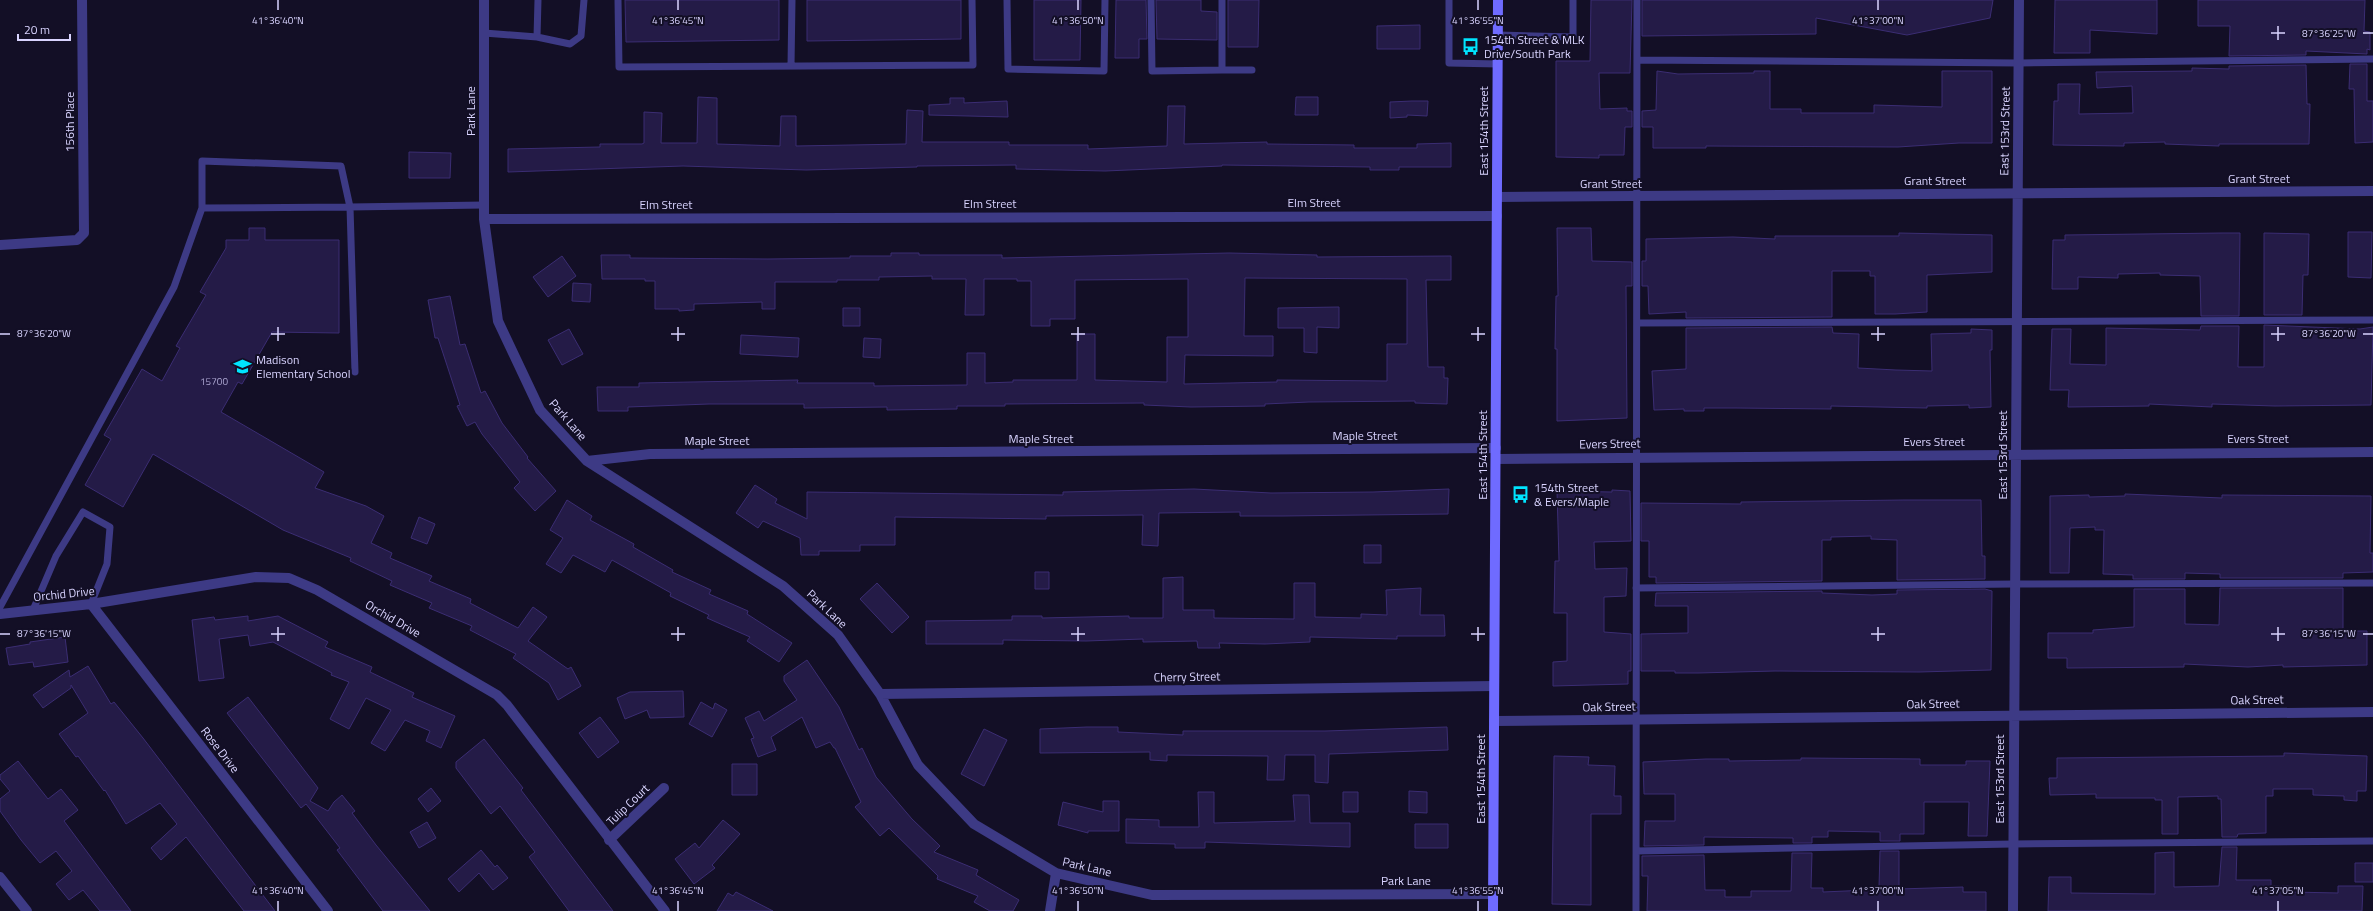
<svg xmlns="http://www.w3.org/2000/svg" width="2373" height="911" viewBox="0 0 2373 911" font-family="'Titillium Web',sans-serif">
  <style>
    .building { fill: #241b47; stroke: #3b2d73; fill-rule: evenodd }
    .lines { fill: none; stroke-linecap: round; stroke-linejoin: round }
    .lane { stroke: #3d3a85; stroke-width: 7 }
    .street { stroke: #3d3a85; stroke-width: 10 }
    .secondary { stroke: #6f6bff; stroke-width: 10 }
    .ticks { fill: none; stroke: #d9d4ff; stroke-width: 1.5 }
    .labels { text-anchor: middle; stroke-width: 4; stroke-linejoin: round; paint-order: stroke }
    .number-label { font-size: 10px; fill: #aca6d1 }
    .poi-label { font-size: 12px; fill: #d9d4ff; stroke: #130f26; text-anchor: start }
    .street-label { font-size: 12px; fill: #d9d4ff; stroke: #130f26 }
    .ticks-label { font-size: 10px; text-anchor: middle; fill: #d9d4ff; stroke: #130f26; stroke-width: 4; stroke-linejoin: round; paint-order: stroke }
  </style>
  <rect width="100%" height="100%" fill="#130f26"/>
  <!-- building -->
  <path class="building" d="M625 0H779V40L626 42Z
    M807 0H961V39L807 41Z
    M1034 0H1081L1080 60H1034Z
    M1116 0H1146L1147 39H1139V58H1115Z
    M1156 0H1201V11L1217 12V40L1157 39Z
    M1228 0H1259L1258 47H1228Z
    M1591 0H1632L1630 73H1599L1600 109 1627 108V111H1632V127H1625L1624 155H1599V158L1556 157V61H1590Z
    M1642 0H1993L1990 18 1907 35 1816 18V34L1642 36Z
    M2055 0H2157V34L2090 30V53H2054Z
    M2198 0H2365L2364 31 2370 32V50L2367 49V54L2306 51V55L2229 56 2230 26H2198Z
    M1420 25V49H1377V26Z
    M2350 64H2367V101H2373V142L2355 143 2354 89H2349Z
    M2306 65 2307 104H2310L2309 144H2219V146L2165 144V142L2124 143V146L2053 145 2054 101H2058V84H2080L2079 114 2133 113 2132 86 2097 88 2096 72 2192 71V68L2229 69V66Z
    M1657 71 1678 74 1754 73V71H1770V109H1801V113H1874V105L1942 107V71H1992V143H1959L1898 147 1706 146V148H1653V127H1642V111L1656 110Z
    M698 97 717 98V144L780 146 781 116H796V146L906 144 907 110 923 111 922 142H1009V145H1088V149L1167 146 1168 106H1185L1184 144 1267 142V144L1354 145V148H1417V144L1451 143V167H1399V170H1370V167L1222 165V166L1105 171 1016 169V165L917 166V167L806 170 683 166 508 172V149L600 147V144H642L644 143V112L662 113 661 143H697Z
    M1296 97H1318V115H1295Z
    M950 98H964V103L1007 101 1008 117 929 115V105L950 104Z
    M1412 101H1428L1427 116 1407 115V117L1390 118V102Z
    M409 152 451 153 450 178H409Z
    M249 228H265V240H339V333L272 332 242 384 238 382 221 412 324 472 315 488 366 506 384 516 371 543 392 553 390 558 432 576 429 581 471 599 470 603 518 628 533 607 547 617 528 641 568 669 571 667 581 686 558 700 549 683 513 658 516 654 470 630 472 626 429 608 432 603 390 585 392 581 350 561 351 558 283 530 153 454 123 507 85 485 111 439 104 435 142 369 162 381 180 348 176 346 206 295 200 292 226 248V240H249Z
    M1557 228H1591L1592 261 1632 262V286H1626L1627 418 1557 421V349H1555L1556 296H1558Z
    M2348 232H2372L2371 278 2348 277Z
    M1899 233 1992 235V272L1927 275V312L1895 314H1875V276H1870V271H1832V317L1686 318V312L1649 314 1648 286H1642V261H1646V239L1733 237 1775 239V236H1899Z
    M2222 233H2240L2239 316H2201L2200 276 2160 275V273L2118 274V278L2078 277V289H2052L2053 240H2065V235Z
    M2264 233 2309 234 2308 275H2303L2302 315H2264Z
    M891 253H919V255H1002V258L1229 253 1317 255V257L1451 256V280H1426L1428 367H1444V378H1448L1447 404 1415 403V401L1309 402 1265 404V406L1191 407 1144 405V403L1005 404V406H957V409L887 410V407L804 408V404H709L628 407V411H598L597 387H639V383L798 380 797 383H874V386L967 385V353H985V383L1013 382V380H1077V334H1095V380L1167 382V337H1188V279L1075 280V319H1050V326H1031V281H1017V279H984V315H965L966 279H932V276L879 277V280H837V282H775V309H762V302L694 304V310L679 311V309H655V281H645V279H602L601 255H630V258L768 259 850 258V256H891ZM1245 278 1407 279V344H1387V381L1277 380V382L1184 384 1185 355 1273 356V336H1244Z
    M562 256 576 276 548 297 533 277Z
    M573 283 591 284 590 302 572 301Z
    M450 296 460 345 465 344 481 393 485 391 502 423 528 457 527 458 556 491 535 511 514 488 520 482 482 434 475 422 467 426 457 406 460 405 438 338H435L428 300Z
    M1339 307V328L1317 327V353L1304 352V328H1278V308Z
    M843 308H860V326H843Z
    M2264 325 2360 329 2373 327 2371 405 2275 406 2212 404V407L2149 404V406L2068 407 2069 390H2050L2052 329H2071L2070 364 2106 365V328L2200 330 2201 326H2239L2238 367H2264Z
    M1832 327 1833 333 1859 334 1858 368 1896 370 1932 371 1931 334 1971 333V329L1992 330V350H1990L1991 407 1969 408V405L1927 406V408L1831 406V409L1736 408H1704V411H1684V409L1654 410 1652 371 1686 369V328Z
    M569 329 583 354 562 365 548 340Z
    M741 335 799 338 798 357 740 354Z
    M864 338 881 339 880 358 863 357Z
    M755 485 777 499 775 503 807 519V492L1063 495V492L1194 489 1271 493 1373 492 1449 489 1448 514 1282 516H1240V512L1159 513 1158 546 1142 545 1143 515 1046 516V519L895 517V545H860V551H819V555H801L800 538 763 521 758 528 736 513Z
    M1612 490 1630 491 1631 541 1594 542 1595 569 1627 568 1626 596 1604 597V632L1631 634V671H1628V684L1553 686V662L1567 661V613H1554L1555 561H1559L1557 491 1612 492Z
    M2125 494 2222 498V495L2371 496 2370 553H2373V572L2343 573V578H2220V574L2185 573V579H2133V575L2103 574 2104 530H2095V527L2070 528 2069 573H2050V496L2089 495V497L2125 496Z
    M567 500 592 516 590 520 634 544 633 547 673 570 672 572 711 590 709 594 748 611 747 614 792 643 779 662 747 641 750 637 707 618 709 615 670 596 671 593 612 560 605 572 573 555 561 573 546 564 563 538 550 530Z
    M1904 500H1981L1982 556H1985V579L1897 580V540L1871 539V536L1831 537V540H1822V581L1656 583V577H1649V541H1641V503L1741 504V502Z
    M419 517 435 524 427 544 411 538Z
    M1364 545H1381V563H1364Z
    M1035 572H1049V589H1035Z
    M1183 577V610H1214V618L1294 619V583H1315V617L1361 618V614L1387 615 1386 590 1421 588 1420 615H1444L1445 636H1397V639L1310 637V642L1265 644 1219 643 1220 648H1198L1197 641 1143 642V639L1086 641 1003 640V644H926V621L1012 620V616H1042V618L1129 616V618H1163V578Z
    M877 583 909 617 892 633 860 599Z
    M2220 588H2343V631H2367V665L2283 667V665L2248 667 2184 664V667L2067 668V658H2048V633H2093V630L2134 627V589H2185V624L2219 625Z
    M1985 589 1992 591 1991 670 1919 672 1775 671 1698 673H1675V671H1641V634L1688 633V606H1655L1656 593 1822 591V593L1872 595 1897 594V590Z
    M248 616V621L278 616 328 642 325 647 372 667 370 672 414 693 412 697 455 716 441 748 426 741 430 731 405 720 385 751 371 743 391 710 366 698 349 729 330 719 349 682 331 675 332 673 273 642 250 646 248 635 219 639 224 678 199 681 192 620 214 617 215 620Z
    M65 637 68 662 34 667 33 662 9 665 6 648 30 644V642Z
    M807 660 839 707 859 750 862 748 876 777 912 819 940 846 934 852 978 870 976 875 1019 900 1013 911H990L974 902 978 896 937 879 938 876 889 828 880 836 855 807 861 802 835 748H834L830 742 816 748 802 717 771 737 776 750 758 757 751 739 754 738 745 718 759 711 764 721 797 700 784 681V676Z
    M88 666 111 704 114 702 143 738 275 911H244L186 837 161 860 151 848 177 824 160 803 126 824 105 790 104 791 78 756 76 757 59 734 88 713 71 685V688L43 708 33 695 69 670 70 677Z
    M683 691 684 717 650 718 647 710 625 719 617 698 630 692Z
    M248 697 318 788 310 801 328 811 334 802 342 795 355 811 352 813 376 845 430 911H383L337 850 340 848 306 804 301 808 227 713Z
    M701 702 713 709 715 703 727 710 712 737 689 724Z
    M600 717 619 742 598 758 579 733Z
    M1087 727H1118V732L1183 735V731H1325L1447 727 1448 750 1329 754 1328 783 1315 782V755H1285L1284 780H1267L1268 756 1167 755V761L1150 760V752L1040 753V729Z
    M984 729 1007 740 984 786 961 774Z
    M484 739 523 788 521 790 613 911H569L529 857 535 852 500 806 491 814 456 768V762Z
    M2284 753 2367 756 2366 791H2357V801L2344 800V796L2313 795V789H2273V796H2266V833L2238 834 2237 837H2222L2221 799H2218V796L2178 797V834H2162V800H2155V798H2096V794L2050 795 2049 778H2057V758L2284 756Z
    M1554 756 1589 757 1588 765 1615 766 1614 796H1621V814H1591V905L1552 904Z
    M1801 758 1920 759V765H1966V761H1990L1987 836H1968L1969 802H1924V834H1900V841H1880V832L1828 831V837H1812V843H1793V838L1704 837V845L1644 846 1645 821H1675V794H1644L1643 762 1706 759H1729V761L1801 760Z
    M18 761 48 799 61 789 78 810 64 821 131 911H100L83 890 69 900 56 884 72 871 56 851 40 863 21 840 0 811V799L10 791 0 779V775Z
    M732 764H757V795H732Z
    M431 788 441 801 428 812 418 799Z
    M1409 791 1427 792V813L1409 812Z
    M1198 792H1214V823L1295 821 1293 795H1309L1310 823H1350V847L1205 842V848H1175V844L1126 843V819L1159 820V827H1199Z
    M1343 792H1358V812H1343Z
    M1103 801H1119V831H1088V833L1058 825 1063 802 1103 812Z
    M723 820 740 834 712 865 715 868 694 884 675 859 695 843 699 848Z
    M427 822 436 838 419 848 410 832Z
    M1415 824H1448V848H1415Z
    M2222 847H2237L2236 880H2271V886H2291V892L2338 893V886H2363L2362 911H2048L2049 877H2071V893L2155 894V853L2174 852V887L2219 886Z
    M481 850 495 867 497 865 508 878 493 890 479 873 459 892 448 879Z
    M1880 851H1899V889L1963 887V892H1986V911H1647L1648 876H1642V856L1704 855 1705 890H1725V897H1751V891H1791L1792 853H1812L1811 888H1823V892L1868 890V887H1879Z
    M2355 863H2373V882H2355Z
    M736 892 773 911H717L728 893 733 896Z"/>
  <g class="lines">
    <!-- lane -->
    <path class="lane" d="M618 0 619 67 973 65 972 0
      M1007 0 1008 69 1104 71 1105 0
      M1151 0 1152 71 1222 70V0
      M1449 0V63L1498 64
      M484 33 537 37 570 44 581 36 584 0
      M1498 35 1573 37V0
      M537 37 538 0
      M1637 60 2019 63 2373 59
      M791 66 792 0
      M1222 70H1252
      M202 208 350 207 355 372
      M1637 323 2373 320
      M1636 588 2015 584 2373 583
      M0 607 174 287 202 208V161L341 166 350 207 484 205
      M33 610 56 556 83 512 110 527 107 564 91 604
      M1636 851 2013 844 2373 841
      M1636 911 1637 0"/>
    <!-- street -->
    <path class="street" d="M484 0V219L498 321 540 410 587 461 783 586 838 635 880 694 918 765 974 824 1056 873 1152 895 1493 894
      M1497 197 2373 191
      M484 219 1497 216
      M0 245 77 240 84 233 82 0
      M1496 459 2373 452
      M587 461 650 454 1496 448
      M91 604 328 911
      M0 614 91 604 256 577 289 578 317 590 497 695 507 705 665 911
      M880 694 1494 686
      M1494 721 2373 712
      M609 840 664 788
      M0 877 27 911
      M1050 911 1056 873
      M2013 911 2019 0"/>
    <!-- secondary -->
    <path class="secondary" d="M1493 911 1498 0"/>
  </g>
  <!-- ticks -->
  <path class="ticks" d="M278 0V10M678 0V10M1078 0V10M1478 0V10M1878 0V10M2278 26V40M2271 33H2285M2363 33H2373M278 327V341M678 327V341M1078 327V341M1478 327V341M1878 327V341M2278 327V341M0 334H10M271 334H285M671 334H685M1071 334H1085M1471 334H1485M1871 334H1885M2271 334H2285M2363 334H2373M278 627V641M678 627V641M1078 627V641M1478 627V641M1878 627V641M2278 627V641M0 634H10M271 634H285M671 634H685M1071 634H1085M1471 634H1485M1871 634H1885M2271 634H2285M2363 634H2373M278 901V911M678 901V911M1078 901V911M1478 901V911M1878 901V911M2278 901V911"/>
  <!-- icons -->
  <defs>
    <symbol id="bus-bare" viewBox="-9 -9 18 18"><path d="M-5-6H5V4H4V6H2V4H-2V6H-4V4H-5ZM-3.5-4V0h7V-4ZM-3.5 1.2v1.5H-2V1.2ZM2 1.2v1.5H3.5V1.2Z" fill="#00e5ff" stroke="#130f26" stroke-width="2.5" paint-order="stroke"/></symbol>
    <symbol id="school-bare" viewBox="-9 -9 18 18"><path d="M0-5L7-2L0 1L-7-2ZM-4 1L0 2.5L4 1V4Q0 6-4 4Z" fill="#00e5ff" stroke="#130f26" stroke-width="2.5" paint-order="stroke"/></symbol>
  </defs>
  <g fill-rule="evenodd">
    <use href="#bus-bare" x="1458" y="34" width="25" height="25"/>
    <use href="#school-bare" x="230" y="354" width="25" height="25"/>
    <use href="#bus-bare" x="1508" y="482" width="25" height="25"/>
  </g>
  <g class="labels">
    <!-- number labels -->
    <g class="number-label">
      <text x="214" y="385">15700</text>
    </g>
    <!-- poi labels -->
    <g class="poi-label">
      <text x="1484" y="44">154th Street &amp; MLK<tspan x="1484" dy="14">Drive/South Park</tspan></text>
      <text x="256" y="364">Madison<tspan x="256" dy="14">Elementary School</tspan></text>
      <text x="1534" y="492">154th Street<tspan x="1534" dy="14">&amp; Evers/Maple</tspan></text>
    </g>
    <!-- street labels -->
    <g class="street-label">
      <text transform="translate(471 111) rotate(-90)" y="4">Park Lane</text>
      <text transform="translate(70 122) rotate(-90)" y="4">156th Place</text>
      <text transform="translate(1484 131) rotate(-90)" y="4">East 154th Street</text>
      <text transform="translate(2005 131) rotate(-89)" y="4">East 153rd Street</text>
      <text x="2259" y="183">Grant Street</text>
      <text x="1935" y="185">Grant Street</text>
      <text x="1611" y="188">Grant Street</text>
      <text x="1314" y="207">Elm Street</text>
      <text x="990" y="208">Elm Street</text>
      <text x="666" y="209">Elm Street</text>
      <text transform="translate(568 420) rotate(49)" y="4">Park Lane</text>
      <text x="1365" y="440">Maple Street</text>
      <text x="1041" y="443">Maple Street</text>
      <text x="2258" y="443">Evers Street</text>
      <text x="717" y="445">Maple Street</text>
      <text x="1934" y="446">Evers Street</text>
      <text transform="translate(1610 444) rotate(-1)" y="4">Evers Street</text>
      <text transform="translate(1483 455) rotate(-90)" y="4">East 154th Street</text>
      <text transform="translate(2003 455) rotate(-90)" y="4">East 153rd Street</text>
      <text transform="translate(64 594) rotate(-6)" y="4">Orchid Drive</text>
      <text transform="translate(827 609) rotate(43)" y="4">Park Lane</text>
      <text transform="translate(393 619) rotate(30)" y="4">Orchid Drive</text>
      <text transform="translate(1187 677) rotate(-1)" y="4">Cherry Street</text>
      <text transform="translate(2257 700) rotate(-1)" y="4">Oak Street</text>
      <text transform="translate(1933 704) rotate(-1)" y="4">Oak Street</text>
      <text transform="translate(1609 707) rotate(-1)" y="4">Oak Street</text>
      <text transform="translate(220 750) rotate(52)" y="4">Rose Drive</text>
      <text transform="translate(1481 779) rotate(-90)" y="4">East 154th Street</text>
      <text transform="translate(2000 779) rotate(-90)" y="4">East 153rd Street</text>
      <text transform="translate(628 805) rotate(-44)" y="4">Tulip Court</text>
      <text transform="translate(1087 867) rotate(13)" y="4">Park Lane</text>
      <text x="1406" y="885">Park Lane</text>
    </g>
  </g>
  <g class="ticks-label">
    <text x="278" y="24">41°36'40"N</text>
    <text x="678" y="24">41°36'45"N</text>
    <text x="1078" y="24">41°36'50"N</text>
    <text x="1478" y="24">41°36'55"N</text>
    <text x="1878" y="24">41°37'00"N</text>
    <text x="2329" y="37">87°36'25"W</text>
    <text x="2329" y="337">87°36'20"W</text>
    <text x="44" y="337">87°36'20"W</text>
    <text x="2329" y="637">87°36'15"W</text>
    <text x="44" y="637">87°36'15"W</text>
    <text x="278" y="894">41°36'40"N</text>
    <text x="678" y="894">41°36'45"N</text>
    <text x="1078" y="894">41°36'50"N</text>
    <text x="1478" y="894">41°36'55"N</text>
    <text x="1878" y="894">41°37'00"N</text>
    <text x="2278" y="894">41°37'05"N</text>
  </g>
  <!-- scale -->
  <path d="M18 34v6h52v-6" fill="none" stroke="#d9d4ff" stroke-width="2"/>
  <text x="24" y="34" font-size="12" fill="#d9d4ff" stroke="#130f26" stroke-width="3" paint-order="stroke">20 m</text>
</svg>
